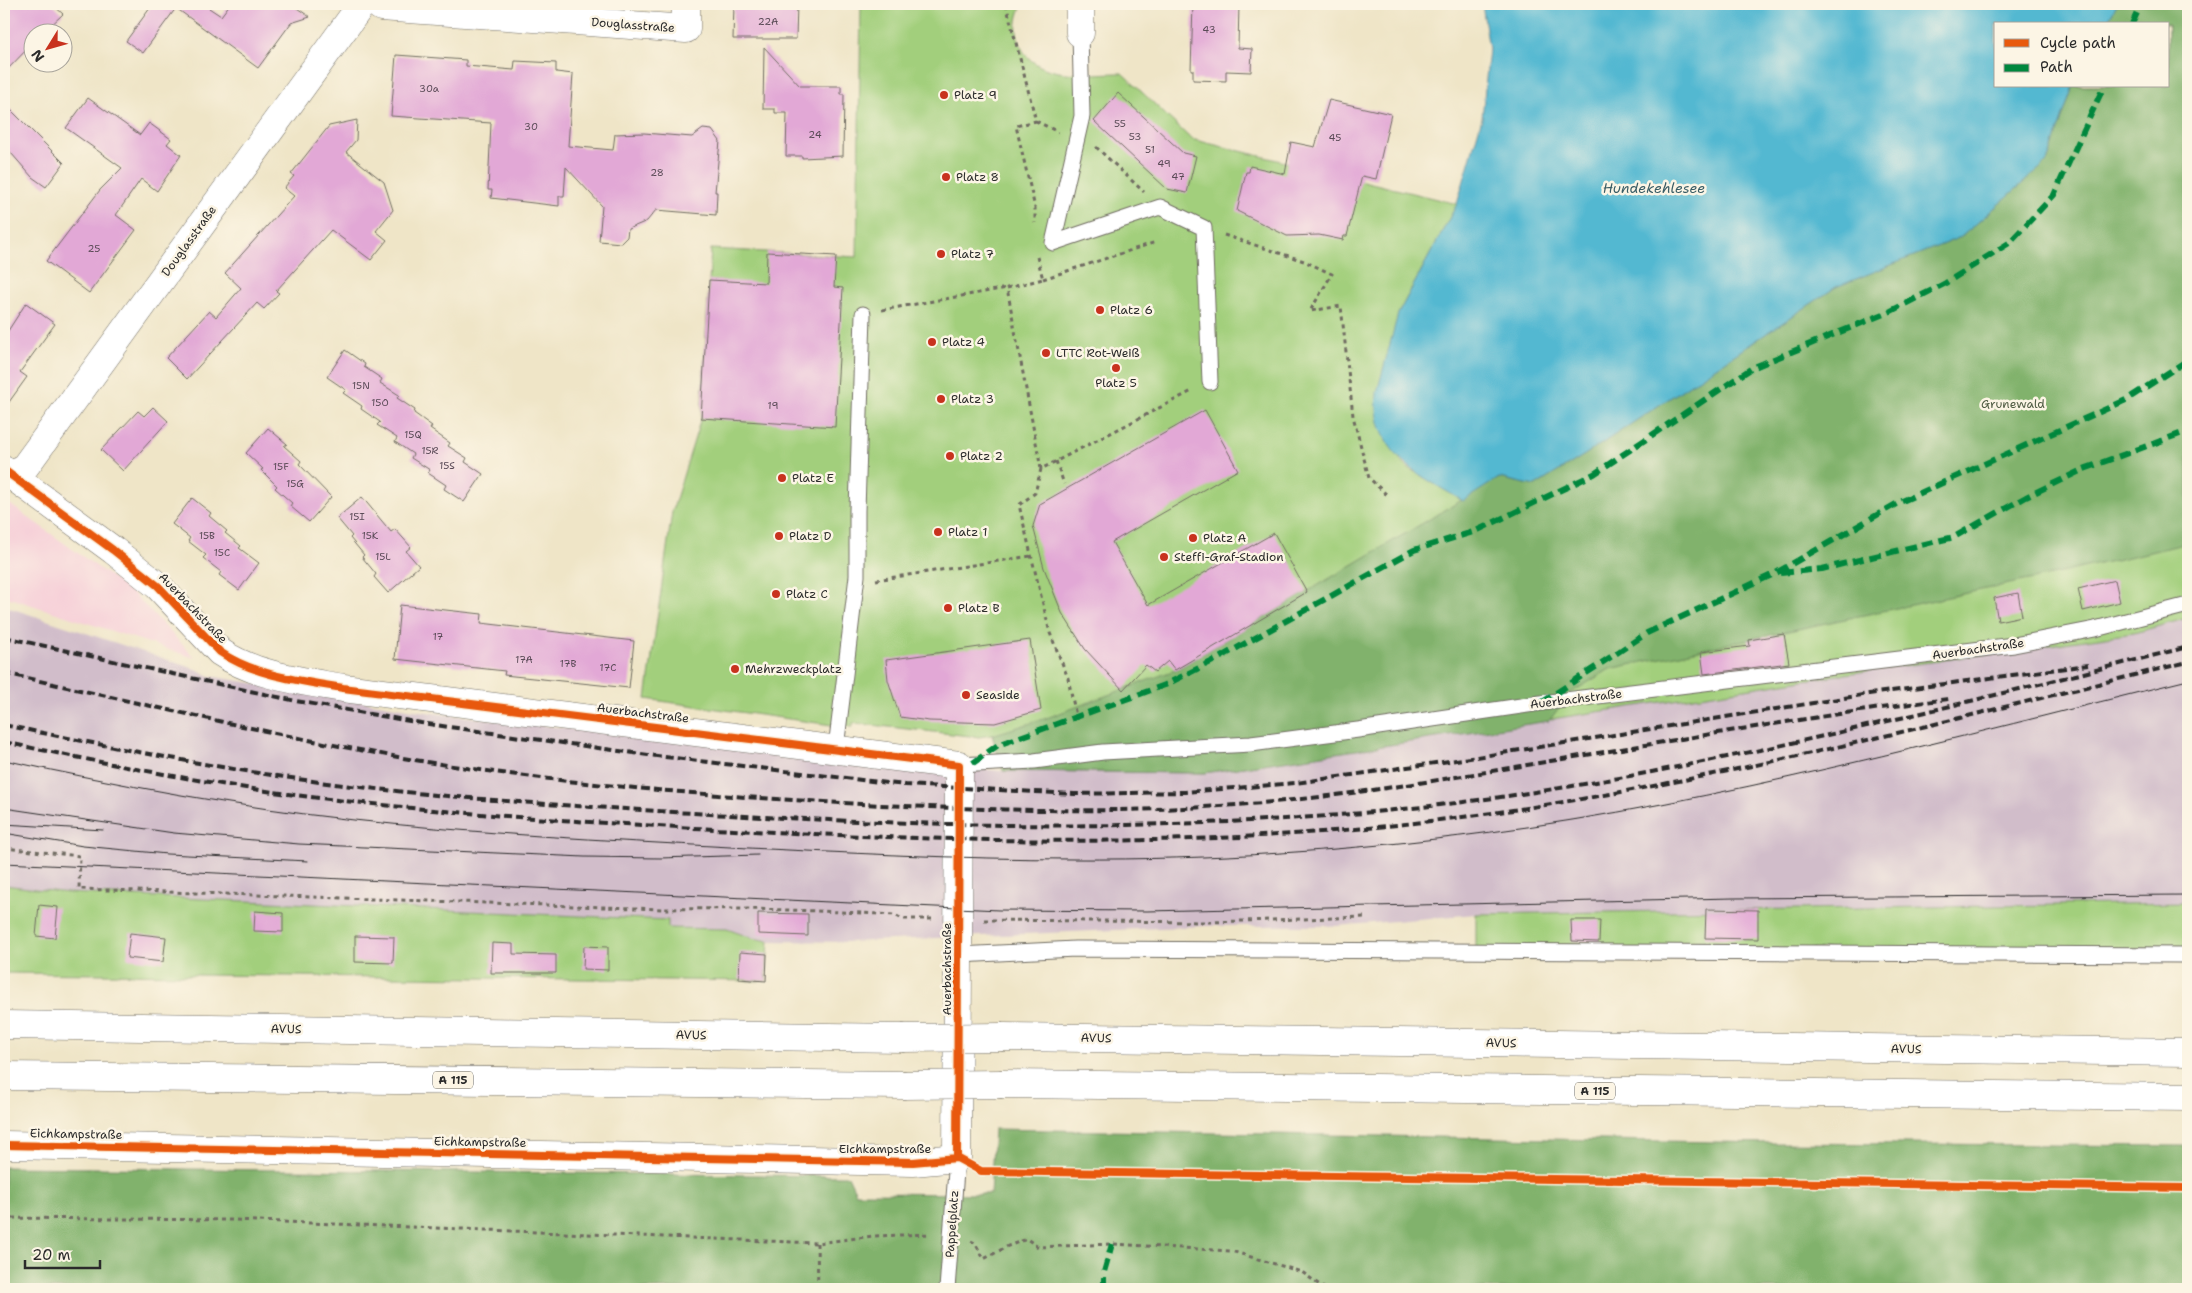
<svg xmlns="http://www.w3.org/2000/svg" width="2192" height="1293" viewBox="0 0 2192 1293" font-family="'Shantell Sans',sans-serif">
  <style>
    .built { fill: #f6cfd8 }
    .industrial { fill: #d1bdca }
    .green { fill: #a2cf7c; stroke: #667d54 }
    .forest { fill: #81b26c; stroke: #566e4c }
    .water { fill: #53b8d1; stroke: #3f727e }
    .building { fill: #e2a8d6 }
    .lines { fill: none; stroke-linecap: round; stroke-linejoin: round }
    .lane-casing { stroke: #706c62; stroke-width: 17 }
    .street-casing { stroke: #706c62; stroke-width: 29 }
    .highway-casing { stroke: #706c62; stroke-width: 29 }
    .path { stroke: #706c62; stroke-width: 3; stroke-dasharray: 4 4; stroke-linecap: butt }
    .lane { stroke: #fff; stroke-width: 15 }
    .street { stroke: #fff; stroke-width: 28 }
    .highway { stroke: #fff; stroke-width: 28 }
    .tram { stroke: #2b2b2b; stroke-width: 1 }
    .rail { stroke: #2b2b2b; stroke-width: 4; stroke-dasharray: 8 4; stroke-linecap: butt }
    .highway-bridge-casing { stroke: #706c62; stroke-width: 29; stroke-linecap: butt }
    .highway-bridge { stroke: #fff; stroke-width: 28 }
    .quiet { stroke: #00873e; stroke-width: 6; stroke-dasharray: 12 6; stroke-linecap: butt }
    .cycleway-casing { stroke: #fcf5e5; stroke-width: 11 }
    .cycleway { stroke: #e8590c; stroke-width: 8 }
    .poi-dot { fill: #c8321e; stroke: #fcf5e5; stroke-width: 2 }
    .labels { text-anchor: middle; stroke-width: 5; stroke-linejoin: round; paint-order: stroke }
    .number-label { font-size: 10px; fill: #594a56 }
    .shield { fill: #fcf5e5; stroke: #6a6863; stroke-width: 1 }
    .shield-label { font-size: 11px; font-weight: bold; fill: #2b2b2b }
    .street-label { font-size: 12px; fill: #2b2b2b; stroke: #fcf5e5 }
    .poi-label { font-size: 12px; fill: #2b2b2b; stroke: #fcf5e5; text-anchor: start }
    .park-label { font-size: 12px; fill: #4f5c43; stroke: #fcf5e5 }
    .water-label { font-size: 14px; font-style: italic; fill: #395c65; stroke: #fcf5e5 }
  </style>
  <rect width="100%" height="100%" fill="#fcf5e5"/>
  <filter id="ink" filterUnits="userSpaceOnUse"><feTurbulence type="fractalNoise" baseFrequency=".02" numOctaves="2"/><feDisplacementMap in="SourceGraphic" scale="10" xChannelSelector="R" yChannelSelector="G"/><feConvolveMatrix kernelMatrix="1 2 1 2 8 2 1 2 1" color-interpolation-filters="sRGB"/></filter>
  <filter id="wash" filterUnits="userSpaceOnUse"><feTurbulence type="fractalNoise" baseFrequency=".0096" numOctaves="4" result="noise"/><feDisplacementMap in="SourceGraphic" scale="20" xChannelSelector="R" yChannelSelector="G"/><feGaussianBlur stdDeviation="1.12" result="paint"/><feColorMatrix in="noise" values="0 0 0 0 0 0 0 0 0 0 0 0 0 0 0 0 0 1.4 0 .05"/><feComposite in="paint" operator="in"/></filter>
  <g filter="url(#wash)">
    <rect width="100%" height="100%" fill="#efe5c7"/>
    <!-- built -->
    <path class="built" d="M4 500 132 592 195 658 4 596Z"/>
    <!-- industrial -->
    <path class="industrial" d="M4 606 198 670 210 676 432 713 663 739 1003 771 1204 773 1803 680 2134 633 2188 618V903L1476 914 1337 926H1207L847 942 769 941 752 938 727 929 668 928V920L68 893 4 885Z"/>
    <!-- green -->
    <path class="green" d="M861 4H1023C1017 14 1015 26 1018 38 1029 83 1087 73 1122 73L1191 139 1457 204 1398 314 1400 460 1408 468 1463 501 1499 478 2047 162 2073 86H2168V24H2106L2117 4H2188V618L2134 633 1803 680 1204 773 1003 771 992 735 979 737 853 723 852 727 839 726 646 699 672 512 701 418 711 249 857 257Z
      M4 885 68 893 668 920V928L727 929 752 938 769 941 766 981 4 973Z
      M2188 903V949L1476 950V914Z"/>
    <!-- forest -->
    <path class="forest" d="M2117 4H2188V543L2061 573 1610 669 1569 694 1549 721 1204 773 1003 771 992 735 1044 719 1175 670 1499 478 1535 486 1586 454 1836 287 1961 237 2047 162 2073 86H2168V24H2106Z
      M994 1129 1773 1143 2188 1146V1289H4V1167L848 1176 856 1193 990 1194Z"/>
    <!-- water -->
    <path class="water" d="M1482 4H2117L2106 24H1996V86H2073L2047 162 1961 237 1836 287 1586 454 1535 486 1499 478 1463 501C1418 474 1372 454 1377 392L1398 314 1457 204 1482 118 1489 49Z"/>
    <g id="blocks">
      <!-- building -->
      <path class="building" d="M4 4H52L63 14 44 32H32V44L4 73Z
        M153 4H203L221 16 230 4H291L310 17 291 23 258 68 176 8 143 53 126 41Z
        M734 4H797L796 39H733Z
        M1193 4H1239L1238 48 1252 49 1251 72 1226 71V81L1193 80V70H1191Z
        M764 47 800 86H841V94H844L843 156 802 158V156H786L787 113H775V109H763Z
        M396 55 466 60V66L514 70 515 61 556 63V72L573 74 568 146 613 150 615 134 644 133 692 137 703 129 712 130 720 141 715 192H717L716 215 656 210 647 221 628 229 627 237 621 243 599 241 602 206 566 167 564 196H559V206L491 198 492 190H488L491 123 391 116Z
        M1118 93 1183 153 1196 156 1187 193 1167 189 1094 121Z
        M88 98 140 135 149 123 171 139 167 144 181 155 157 191 141 179 116 215 136 230 89 293 46 261 100 190 122 168 66 128Z
        M1329 100 1391 114 1376 179 1362 176 1347 236H1344L1343 240 1319 235 1287 236 1237 211 1246 172H1249L1250 166 1285 174 1291 142 1315 147Z
        M4 103 64 163 46 187 32 177 4 145Z
        M357 120 356 140 346 152 384 182 393 210 376 231 387 240 371 260 331 230 276 291 279 293 264 309 257 303 187 379 166 358 209 311 216 317 241 288 225 273 294 196 284 188 294 176 291 174 329 126Z
        M767 252 836 256 834 287 843 288 835 427 701 418 709 280 766 283Z
        M26 303 55 324 20 372 27 377 4 409V337Z
        M345 350 365 364 364 367 382 379 380 383 399 395 397 398 415 410 414 413 432 426 430 429 450 443 448 446 467 458 465 462 483 474 464 502 444 489 446 485 428 473 430 470 411 458 413 454 395 442 397 438 377 425 380 422 361 409 362 406 343 393 346 390 327 377Z
        M153 407 168 421 123 471 101 450 138 411 144 416Z
        M1205 410 1238 470 1112 542 1148 605 1274 533 1307 592 1175 670 1168 661 1155 672 1146 665 1123 690 1085 649 1062 613 1044 568 1033 526 1040 504Z
        M268 428 287 444 284 446 301 461 299 464 331 497 309 522 290 506 292 503 275 488 277 486 261 470 263 469 246 453Z
        M362 497 391 532 395 529 411 547 406 551 419 566 388 593 374 577 376 574 362 557 364 555 350 538 352 536 337 518Z
        M192 498 211 513 209 516 227 531 225 533 241 546 239 548 259 563 239 590 219 575 221 572 203 558 206 555 188 541 190 538 172 524Z
        M2115 580 2120 602 2083 611 2078 589Z
        M2018 593 2022 616 1998 621 1994 598Z
        M400 605 482 614 481 623 634 641 629 688 504 675 505 671 395 659Z
        M1784 634 1789 663 1704 674 1701 652 1750 646 1749 640Z
        M1030 640 1041 710 995 723 929 721 900 717 888 680 886 660Z
        M39 905 58 907 55 938 36 936Z
        M1706 909 1758 910V939L1705 938Z
        M255 911 283 913V932L254 931Z
        M758 913 808 914V936L758 934Z
        M1571 920H1600L1599 942 1572 941Z
        M130 933 166 937 163 962 127 958Z
        M355 936 394 937 393 963 355 962Z
        M492 943 513 944V954L556 955V973H491Z
        M584 946 608 947V970L583 969Z
        M740 952 767 954 766 981 739 979Z"/>
    </g>
  </g>
  <g filter="url(#ink)">
    <use href="#blocks" fill-opacity="0" stroke="#706c62" stroke-width="1"/>
    <g class="lines">
      <defs>
        <path id="lane" d="M1080 33 1082 116 1053 243 1160 207 1204 228 1210 382
          M836 748 857 576V511L863 314
          M959 765 1034 761 1103 752 1251 744 1358 730 1541 703 2014 645 2095 629 2188 605
          M959 955 1075 949 2188 955
          M947 1289 957 1158"/>
        <path id="street" d="M377 4 381 7 686 29V4
          M1080 33V4
          M4 470 113 550 158 586 220 652C255 676 302 681 343 688L959 765 957 1158 913 1162 4 1145
          M16 479 362 4"/>
        <path id="highway" d="M4 1025 902 1038
          M1003 1037 2188 1052
          M4 1076 903 1085
          M1002 1084 2188 1097"/>
      </defs>
      <!-- lane casing -->
      <use href="#lane" class="lane-casing"/>
      <!-- street casing -->
      <use href="#street" class="street-casing"/>
      <!-- highway casing -->
      <use href="#highway" class="highway-casing"/>
      <!-- path -->
      <path class="path" d="M1006 4 1036 121 1016 126 1035 208V223
        M1036 121 1058 132
        M1096 147 1144 192
        M1224 235 1304 261 1332 274 1310 311 1341 306 1353 416 1369 478 1389 497
        M1037 257 1043 279 1007 288 1041 469 1192 391
        M1043 279 1156 242
        M882 310 1007 288
        M1056 461 1064 484
        M1041 469 1035 493 1019 505 1050 633 1068 678 1076 716
        M876 580 1031 556
        M4 848 80 856 79 889 663 909C741 908 818 910 895 915L902 919H933
        M984 920 1209 922 1366 917
        M4 1218 233 1220 817 1243 874 1236 931 1234
        M971 1241 975 1243 984 1259 1008 1246 1027 1239 1038 1247 1112 1244 1231 1251 1302 1272 1325 1289
        M817 1243 818 1289"/>
      <!-- lane -->
      <use href="#lane" class="lane"/>
      <!-- street -->
      <use href="#street" class="street"/>
      <!-- highway -->
      <use href="#highway" class="highway"/>
      <!-- tram -->
      <path class="tram" d="M4 760C120 785 236 807 354 820 479 834 604 840 730 847 845 853 959 859 1074 859 1211 860 1348 851 1484 833 1722 802 1955 737 2188 680
        M4 808 174 833 299 844 584 857 660 858 758 855
        M4 824 103 830
        M4 833 83 846 167 854 308 861
        M4 863 999 910 1147 911 1733 898 2188 895"/>
      <!-- rail -->
      <path class="rail" d="M4 637 296 701 421 723 648 755 905 785 1074 794 1185 792 1296 783 1477 757 1869 694 2088 665
        M4 673C139 703 273 735 409 759 558 784 710 796 861 804 986 810 1111 814 1236 805 1338 798 1439 780 1539 763 1675 740 1812 716 1949 699
        M4 725C116 748 229 771 343 785 482 802 623 809 763 817 990 828 1213 832 1439 805 1693 775 1941 708 2188 647
        M4 742C98 762 192 781 288 794 449 815 612 824 774 832 996 843 1218 848 1439 820 1693 789 1940 722 2188 662"/>
      <defs>
        <path id="highway-bridge" d="M902 1038 1003 1037
          M903 1085 1002 1084"/>
      </defs>
      <!-- highway-bridge casing -->
      <use href="#highway-bridge" class="highway-bridge-casing"/>
      <!-- highway-bridge -->
      <use href="#highway-bridge" class="highway-bridge"/>
      <!-- quiet -->
      <path class="quiet" d="M2132 24 2141 4
        M1781 573 1822 569 1954 537 2026 497 2084 469 2188 431
        M1541 703 1647 633 1776 573 1898 503 2126 400 2188 360
        M973 763 998 745 1165 685 1217 659 1414 550 1476 531 1594 474 1752 368 1891 311 1944 284 2009 243 2054 195 2104 86
        M1104 1289V1272L1112 1244"/>
      <defs>
        <path id="cycleway" d="M4 470 113 550 158 586 220 652C255 676 302 681 343 688L959 765 957 1158
          M4 1145 913 1162 957 1158
          M957 1158 981 1171 2188 1188"/>
      </defs>
      <!-- cycleway casing -->
      <use href="#cycleway" class="cycleway-casing"/>
      <!-- cycleway -->
      <use href="#cycleway" class="cycleway"/>
    </g>
  </g>
  <!-- markers -->
  <g class="poi-dot">
    <circle cx="944" cy="95" r="5"/>
    <circle cx="946" cy="177" r="5"/>
    <circle cx="941" cy="254" r="5"/>
    <circle cx="1100" cy="310" r="5"/>
    <circle cx="932" cy="342" r="5"/>
    <circle cx="1046" cy="353" r="5"/>
    <circle cx="1116" cy="368" r="5"/>
    <circle cx="941" cy="399" r="5"/>
    <circle cx="950" cy="456" r="5"/>
    <circle cx="782" cy="478" r="5"/>
    <circle cx="938" cy="532" r="5"/>
    <circle cx="779" cy="536" r="5"/>
    <circle cx="1193" cy="538" r="5"/>
    <circle cx="1164" cy="557" r="5"/>
    <circle cx="776" cy="594" r="5"/>
    <circle cx="948" cy="608" r="5"/>
    <circle cx="735" cy="669" r="5"/>
    <circle cx="966" cy="695" r="5"/>
  </g>
  <g class="labels">
    <!-- number labels -->
    <g class="number-label">
      <text x="768" y="25">22A</text>
      <text x="1209" y="33">43</text>
      <text x="429" y="92">30a</text>
      <text x="1120" y="127">55</text>
      <text x="531" y="130">30</text>
      <text x="815" y="138">24</text>
      <text x="1135" y="140">53</text>
      <text x="1335" y="141">45</text>
      <text x="1150" y="153">51</text>
      <text x="1164" y="167">49</text>
      <text x="657" y="176">28</text>
      <text x="1178" y="180">47</text>
      <text x="94" y="252">25</text>
      <text x="361" y="389">15N</text>
      <text x="380" y="406">15O</text>
      <text x="773" y="409">19</text>
      <text x="413" y="438">15Q</text>
      <text x="430" y="454">15R</text>
      <text x="447" y="469">15S</text>
      <text x="281" y="470">15F</text>
      <text x="295" y="487">15G</text>
      <text x="357" y="520">15I</text>
      <text x="207" y="539">15B</text>
      <text x="370" y="539">15K</text>
      <text x="222" y="556">15C</text>
      <text x="383" y="560">15L</text>
      <text x="438" y="640">17</text>
      <text x="524" y="663">17A</text>
      <text x="568" y="667">17B</text>
      <text x="608" y="671">17C</text>
    </g>
    <!-- shield labels -->
    <g class="shield">
      <rect x="433" y="1071.5" width="40" height="17" rx="4"/>
      <rect x="1575" y="1082.5" width="40" height="17" rx="4"/>
    </g>
    <g class="shield-label">
      <text x="453" y="1084">A 115</text>
      <text x="1595" y="1095">A 115</text>
    </g>
    <!-- street labels -->
    <g class="street-label">
      <text transform="translate(633 25) rotate(4)" y="4">Douglasstraße</text>
      <text transform="translate(189 241) rotate(-54)" y="4">Douglasstraße</text>
      <text transform="translate(193 608) rotate(46)" y="4">Auerbachstraße</text>
      <text transform="translate(1978 649) rotate(-8)" y="4">Auerbachstraße</text>
      <text transform="translate(1576 699) rotate(-7)" y="4">Auerbachstraße</text>
      <text transform="translate(643 713) rotate(7)" y="4">Auerbachstraße</text>
      <text transform="translate(947 969) rotate(-90)" y="4">Auerbachstraße</text>
      <text transform="translate(286 1029) rotate(1)" y="4">AVUS</text>
      <text transform="translate(691 1035) rotate(1)" y="4">AVUS</text>
      <text transform="translate(1096 1038) rotate(1)" y="4">AVUS</text>
      <text transform="translate(1501 1043) rotate(1)" y="4">AVUS</text>
      <text transform="translate(1906 1049) rotate(1)" y="4">AVUS</text>
      <text transform="translate(76 1134) rotate(1)" y="4">Eichkampstraße</text>
      <text transform="translate(480 1142) rotate(1)" y="4">Eichkampstraße</text>
      <text x="885" y="1153">Eichkampstraße</text>
      <text transform="translate(952 1224) rotate(-86)" y="4">Pappelplatz</text>
    </g>
    <!-- poi labels -->
    <g class="poi-label">
      <text x="954" y="99">Platz 9</text>
      <text x="956" y="181">Platz 8</text>
      <text x="951" y="258">Platz 7</text>
      <text x="1110" y="314">Platz 6</text>
      <text x="942" y="346">Platz 4</text>
      <text x="1056" y="357">LTTC Rot-Weiß</text>
      <text x="1116" y="387" text-anchor="middle">Platz 5</text>
      <text x="951" y="403">Platz 3</text>
      <text x="960" y="460">Platz 2</text>
      <text x="792" y="482">Platz E</text>
      <text x="948" y="536">Platz 1</text>
      <text x="789" y="540">Platz D</text>
      <text x="1203" y="542">Platz A</text>
      <text x="1174" y="561">Steffi-Graf-Stadion</text>
      <text x="786" y="598">Platz C</text>
      <text x="958" y="612">Platz B</text>
      <text x="745" y="673">Mehrzweckplatz</text>
      <text x="976" y="699">Seaside</text>
    </g>
    <!-- park labels -->
    <g class="park-label">
      <text x="2013" y="408">Grunewald</text>
    </g>
    <!-- water labels -->
    <g class="water-label">
      <text x="1654" y="193">Hundekehlesee</text>
    </g>
  </g>
  <!-- margin -->
  <rect width="2192" height="1293" fill="none" stroke="#fcf5e5" stroke-width="20"/>
  <!-- legend -->
  <rect x="1994" y="22" width="175" height="65" fill="#fcf5e5" stroke="#a8a49b"/>
  <rect x="2004" y="39" width="25" height="8" fill="#e8590c" stroke="#a8a49b"/>
  <text x="2040" y="48" font-size="15" fill="#2b2b2b">Cycle path</text>
  <rect x="2004" y="64" width="25" height="8" fill="#00873e" stroke="#a8a49b"/>
  <text x="2040" y="72" font-size="15" fill="#2b2b2b">Path</text>
  <!-- north arrow -->
  <g transform="translate(48 48) rotate(233)"><circle r="24" fill="#fcf5e5" stroke="#a8a49b"/>
  <path d="M0-4L9 19L0 12L-9 19Z" fill="#c8321e"/>
  <text y="-8" font-size="14" font-weight="bold" text-anchor="middle" fill="#2b2b2b">N</text>
  </g>
  <!-- scale -->
  <path d="M25 1260v8h75v-8" fill="none" stroke="#2b2b2b" stroke-width="2.5"/>
  <text x="32" y="1260" font-size="15" fill="#2b2b2b" stroke="#fcf5e5" stroke-width="4" paint-order="stroke">20 m</text>
</svg>
